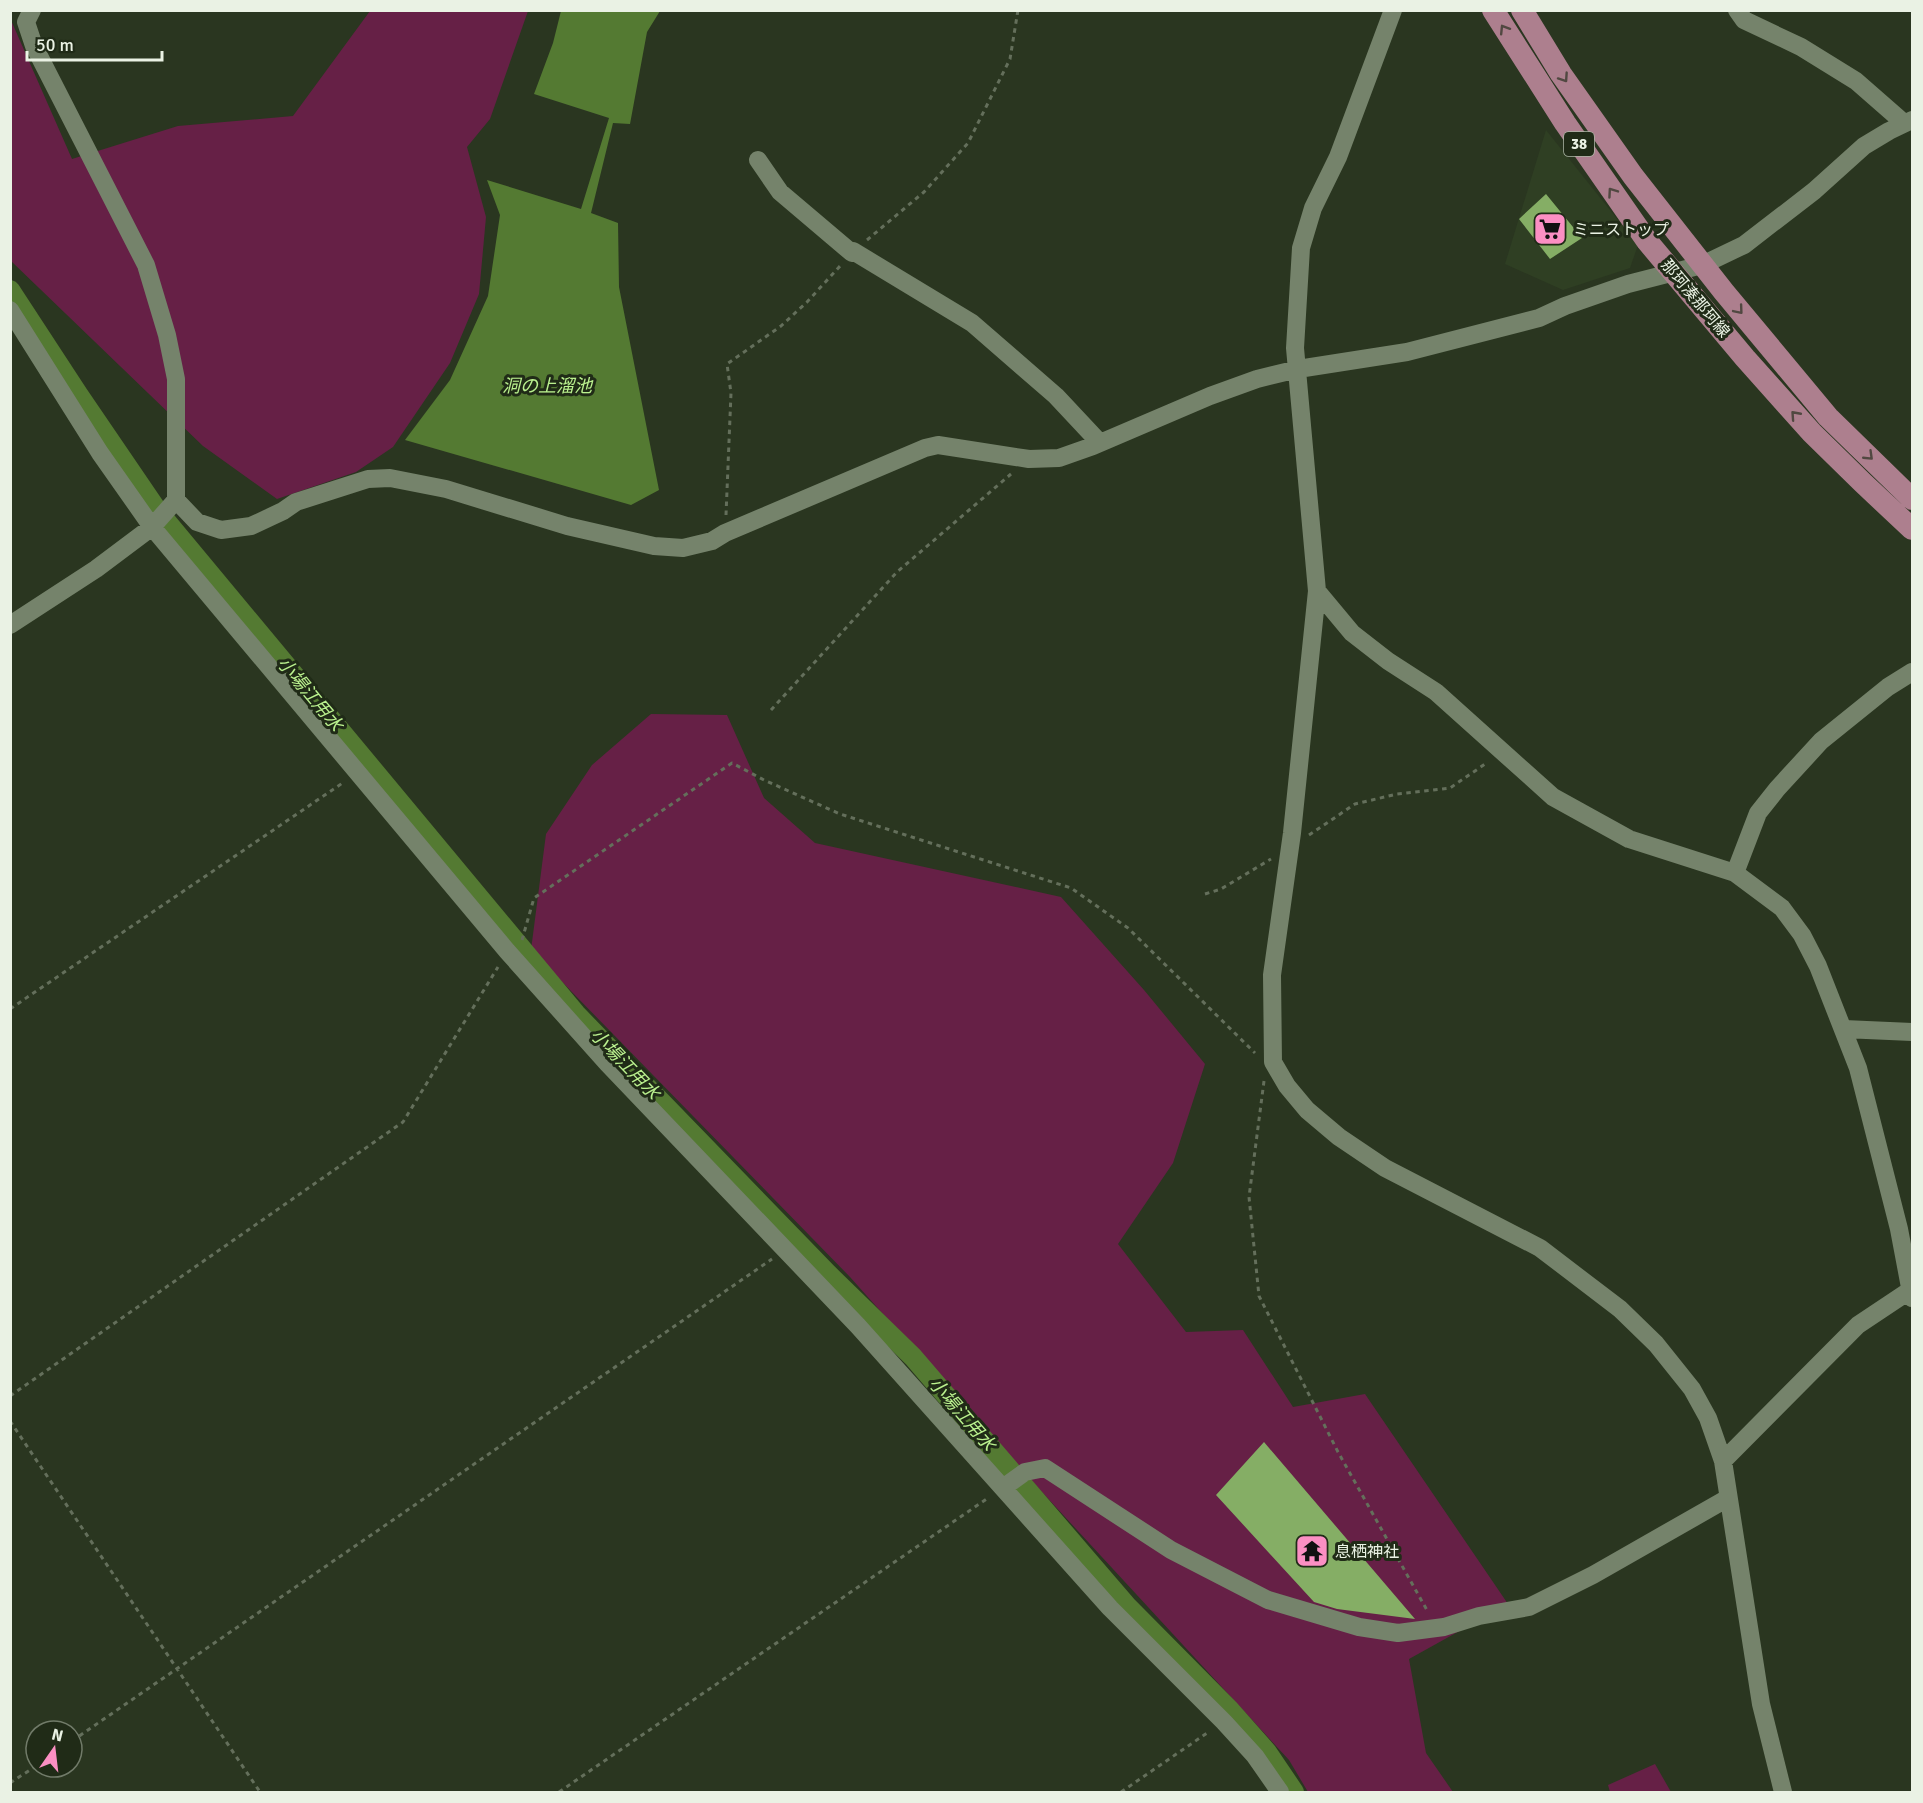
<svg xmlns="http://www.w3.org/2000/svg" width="1923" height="1803" viewBox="0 0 1923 1803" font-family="Signika,'Noto Sans JP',sans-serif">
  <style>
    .built { fill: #2f3f23 }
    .green { fill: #662046 }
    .water { fill: #547a32 }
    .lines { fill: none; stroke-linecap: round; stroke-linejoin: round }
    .canal { stroke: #547a32; stroke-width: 20 }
    .building { fill: #85ae65 }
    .path { stroke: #646f5b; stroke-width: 3; stroke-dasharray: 4.5 4.5; stroke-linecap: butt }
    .minor { stroke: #75836b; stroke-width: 18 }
    .major { stroke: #ad7f8e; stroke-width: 22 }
    .oneway { stroke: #514841 }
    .labels { text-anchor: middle; stroke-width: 6; stroke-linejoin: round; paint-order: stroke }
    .shield { fill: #202b17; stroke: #adb6a6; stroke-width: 1.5 }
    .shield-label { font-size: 15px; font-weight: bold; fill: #eaf2e4 }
    .poi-label { font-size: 16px; fill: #eaf2e4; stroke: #202b17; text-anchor: start }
    .street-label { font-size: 16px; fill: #eaf2e4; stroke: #202b17 }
    .water-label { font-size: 18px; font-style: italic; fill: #bbf28f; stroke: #202b17 }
  </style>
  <rect width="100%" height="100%" fill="#2a3620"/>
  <!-- built -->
  <path class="built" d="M1546 130 1638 245 1630 268 1563 290 1505 264Z"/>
  <!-- green -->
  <path class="green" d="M370 11H528L490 119 467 147 486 217 479 294 450 363 393 447 356 472 277 499 203 446 11 261 10 18 72 159 178 126 293 116Z
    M651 714 727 715 764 798 815 843 1061 897 1144 990 1205 1064 1173 1163 1118 1244 1186 1332 1243 1330 1293 1407 1365 1394 1508 1604 1409 1659 1426 1753 1453 1792H1308L1289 1760 1042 1492 850 1277 531 950 546 834 592 765Z
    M1655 1764 1671 1792H1610L1608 1785Z"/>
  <!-- water -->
  <path class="water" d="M561 11H660L647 32 630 124 613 123 591 213 618 223 619 287 659 490 631 505 405 440 450 380 488 296 500 215 487 180 581 209 609 118 534 94 553 43Z"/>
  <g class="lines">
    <!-- canal -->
    <path class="canal" d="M10 290 78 394 157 510 576 1014 828 1274 913 1357 1127 1606 1230 1710 1267 1752 1294 1792"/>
  </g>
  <!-- building -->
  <path class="building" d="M1546 194 1582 238 1550 259 1519 219Z
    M1264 1442 1415 1619 1337 1609 1314 1602 1216 1495Z"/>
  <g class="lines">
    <!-- path -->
    <path class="path" d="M867 240 924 192 968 143 1010 59 1018 10
      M726 515 731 393 727 364 781 326 807 302 841 265
      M771 710 897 572 1011 474
      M1309 835 1355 804 1397 794 1450 788 1488 762
      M1205 894 1221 889 1271 859
      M522 940 534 898 732 763 764 780 840 814 1071 888 1128 928 1255 1053
      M10 1009 344 782
      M1264 1081 1249 1197 1259 1296 1338 1452 1428 1612
      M10 1396 403 1122 498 967
      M10 1421 260 1792
      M72 1741 772 1259
      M10 1783 36 1766
      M559 1792 988 1498
      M1121 1792 1210 1731"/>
    <!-- minor -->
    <path class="minor" d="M1393 10 1338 157 1313 208 1301 248 1295 348 1317 591 1292 833 1272 975 1273 1062 1287 1086 1307 1110 1339 1137 1385 1168 1540 1248 1620 1309 1656 1344 1692 1389 1708 1418 1723 1461 1761 1704 1783 1792
      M1737 10 1744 20 1801 47 1856 81 1904 123
      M758 160 780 192 852 253 853 251 972 323 1056 396 1100 443
      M10 310 100 453 152 527 507 951 607 1063 858 1326 1110 1608 1224 1722 1255 1756 1280 1792
      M176 500 197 522 221 530 251 526 283 511 296 502 368 479 390 478 446 489 567 526 654 546 683 548 712 541 725 533 925 448 938 445 1029 459 1059 458 1093 446 1210 396 1257 379 1298 369 1407 352 1539 318 1565 306 1628 284 1702 265 1744 245 1814 191 1864 146 1889 131 1912 120
      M1317 591 1352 633 1388 661 1436 692 1553 797 1629 839 1735 873 1782 908 1802 935 1818 966 1858 1068 1899 1229 1912 1298
      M10 625 96 569 152 527 176 500V379L167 335 146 265 34 46 26 22 32 10
      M1735 873 1758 813 1777 789 1821 741 1888 687 1912 672
      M1844 1029 1912 1032
      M1723 1461 1858 1325 1912 1289
      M1004 1487 1025 1472 1045 1468 1171 1550 1268 1600 1359 1627 1398 1633 1444 1627 1479 1616 1529 1607 1593 1575 1728 1498"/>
    <!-- major -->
    <path class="major" d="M1493 10 1565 123 1647 241 1745 358 1812 433 1863 483 1912 529
      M1522 10 1561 74 1633 176 1724 292 1828 417 1912 499"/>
  </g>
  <!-- one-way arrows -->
  <defs><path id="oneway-chevron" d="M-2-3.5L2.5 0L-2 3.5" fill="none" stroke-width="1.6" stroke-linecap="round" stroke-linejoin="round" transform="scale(1.5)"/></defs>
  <g class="oneway">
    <use href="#oneway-chevron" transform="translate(1504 29) rotate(-122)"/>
    <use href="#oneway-chevron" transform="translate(1564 78) rotate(56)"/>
    <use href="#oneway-chevron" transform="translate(1612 192) rotate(-125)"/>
    <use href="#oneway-chevron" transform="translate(1739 310) rotate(50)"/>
    <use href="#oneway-chevron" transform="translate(1795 415) rotate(-132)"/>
    <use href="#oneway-chevron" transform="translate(1869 456) rotate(44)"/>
  </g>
  <!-- icons -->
  <defs>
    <symbol id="supermarket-square" viewBox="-11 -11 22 22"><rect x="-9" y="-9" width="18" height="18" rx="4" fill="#fb8fc3" stroke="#202b17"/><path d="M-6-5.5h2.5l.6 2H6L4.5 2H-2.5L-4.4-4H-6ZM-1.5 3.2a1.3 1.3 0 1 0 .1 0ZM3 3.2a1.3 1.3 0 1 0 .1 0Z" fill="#111"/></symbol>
    <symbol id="temple-square" viewBox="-11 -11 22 22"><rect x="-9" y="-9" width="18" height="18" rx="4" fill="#fb8fc3" stroke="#202b17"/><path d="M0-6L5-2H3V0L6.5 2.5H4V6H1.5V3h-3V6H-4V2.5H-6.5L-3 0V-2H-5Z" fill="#111"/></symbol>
  </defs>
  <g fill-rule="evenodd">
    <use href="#supermarket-square" x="1531" y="210" width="38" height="38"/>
    <use href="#temple-square" x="1293" y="1532" width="38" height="38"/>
  </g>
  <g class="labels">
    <!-- shield labels -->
    <rect class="shield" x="1564" y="132" width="30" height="24" rx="4.5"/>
    <g class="shield-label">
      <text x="1579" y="149">38</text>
    </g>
    <!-- poi labels -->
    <g class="poi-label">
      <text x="1573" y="235">ミニストップ</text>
      <text x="1335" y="1557">息栖神社</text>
    </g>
    <!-- street labels -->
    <g class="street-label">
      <text transform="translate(1696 298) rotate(50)" y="6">那珂湊那珂線</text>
    </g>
    <!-- water labels -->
    <g class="water-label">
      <text x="547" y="392">洞の上溜池</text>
      <text transform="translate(310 694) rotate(50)" y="6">小場江用水</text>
      <text transform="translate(625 1064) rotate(46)" y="6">小場江用水</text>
      <text transform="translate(962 1414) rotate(49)" y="6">小場江用水</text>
    </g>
  </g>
  <!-- border -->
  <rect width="1923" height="1803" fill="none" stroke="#eaf2e4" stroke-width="24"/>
  <!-- north arrow -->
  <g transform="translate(54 1749) rotate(14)"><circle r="28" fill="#202b17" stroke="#717b69" stroke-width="1.5"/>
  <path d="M0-4.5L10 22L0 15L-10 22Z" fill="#fb8fc3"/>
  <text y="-9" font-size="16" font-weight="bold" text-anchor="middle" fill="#eaf2e4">N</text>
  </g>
  <!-- scale -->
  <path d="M27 51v9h135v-9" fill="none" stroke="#eaf2e4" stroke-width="3"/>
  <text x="36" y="51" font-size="18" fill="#eaf2e4" stroke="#202b17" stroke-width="4.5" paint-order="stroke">50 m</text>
</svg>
